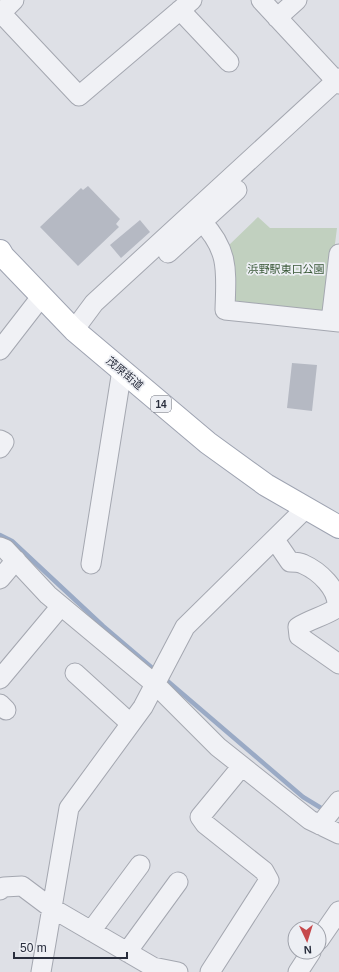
<svg xmlns="http://www.w3.org/2000/svg" width="339" height="972" viewBox="0 0 339 972" font-family="Arial,'Noto Sans JP',sans-serif">
  <style>
    .green { fill: #c1d0bf }
    .lines { fill: none; stroke-linecap: round; stroke-linejoin: round }
    .stream { stroke: #9aaac5; stroke-width: 4.5 }
    .building { fill: #b5b9c3 }
    .minor-casing { stroke: #a4a7b0; stroke-width: 21 }
    .major-casing { stroke: #9ea3b1; stroke-width: 24 }
    .minor { stroke: #f0f1f5; stroke-width: 19 }
    .major { stroke: #fff; stroke-width: 22 }
    .labels { text-anchor: middle; stroke-width: 3.5; stroke-linejoin: round; paint-order: stroke }
    .shield { fill: #edeff4; stroke: #636773; stroke-width: 1 }
    .shield-label { font-size: 10px; font-weight: bold; fill: #282d3c }
    .park-label { font-size: 11px; fill: #385736; stroke: #edeff4 }
    .street-label { font-size: 11px; fill: #282d3c; stroke: #edeff4 }
  </style>
  <rect width="100%" height="100%" fill="#dee0e6"/>
  <!-- green -->
  <path class="green" d="M258 217 270 228H337L326 315 230 305 228 246Z"/>
  <g class="lines">
    <!-- stream -->
    <path class="stream" d="M0 535 12 541 103 626 157 672
      M164 678 303 797 326 811"/>
  </g>
  <!-- building -->
  <path class="building" d="M88 186 120 219 116 224 119 227 78 266 40 227 81 188 83 190Z
    M140 220 150 232 121 258 110 245Z
    M292 363 317 365 312 411 287 408Z"/>
  <g class="lines">
    <defs>
      <path id="minor" d="M261 0 339 84
        M180 10 229 62
        M0 12 79 96 192 0
        M1 13 14 0
        M277 18 297 0
        M202 222C230 251 226 273 225 310L339 322
        M168 253 237 190
        M331 321 339 254
        M74 330 94 303 339 78
        M0 350 41 297
        M0 440 4 442 0 448
        M275 540 290 562C294 562 299 562 303 564 319 571 339 589 337 608 325 616 311 619 298 627L299 636 339 664
        M0 547 5 549 48 595 156 685 218 747 310 820 339 834
        M91 564 122 370
        M0 579 16 560
        M75 673 130 723
        M0 679 61 606
        M0 704 6 710
        M320 825 339 801
        M0 890 4 887 22 886 50 907 153 967 178 972
        M91 931 140 865
        M319 940 339 911
        M127 952 178 882
        M41 972 69 808 143 707 185 627 305 509
        M210 972 269 880 264 871 205 824 200 817 242 766
        M298 972 311 952"/>
      <path id="major" d="M0 251 3 256 74 330 208 443 266 485 339 527"/>
    </defs>
    <!-- minor casing -->
    <use href="#minor" class="minor-casing"/>
    <!-- major casing -->
    <use href="#major" class="major-casing"/>
    <!-- minor -->
    <use href="#minor" class="minor"/>
    <!-- major -->
    <use href="#major" class="major"/>
  </g>
  <g class="labels">
    <!-- shield labels -->
    <rect class="shield" x="151" y="396" width="20" height="16" rx="3"/>
    <g class="shield-label">
      <text x="161" y="408">14</text>
    </g>
    <!-- park labels -->
    <g class="park-label">
      <text x="286" y="273">浜野駅東口公園</text>
    </g>
    <!-- street labels -->
    <g class="street-label">
      <text transform="translate(125 373) rotate(40)" y="4">茂原街道</text>
    </g>
  </g>
  <!-- north arrow -->
  <g transform="translate(307 940) rotate(176)"><circle r="19" fill="#edeff4" stroke="#9ea1aa"/>
  <path d="M0-3L7 15L0 10L-7 15Z" fill="#c6494c"/>
  <text y="-6" font-size="11" font-weight="bold" text-anchor="middle" fill="#282d3c">N</text>
  </g>
  <!-- scale -->
  <path d="M14 952v6h113v-6" fill="none" stroke="#282d3c" stroke-width="2"/>
  <text x="20" y="952" font-size="12" fill="#282d3c" stroke="#edeff4" stroke-width="3" paint-order="stroke">50 m</text>
</svg>
